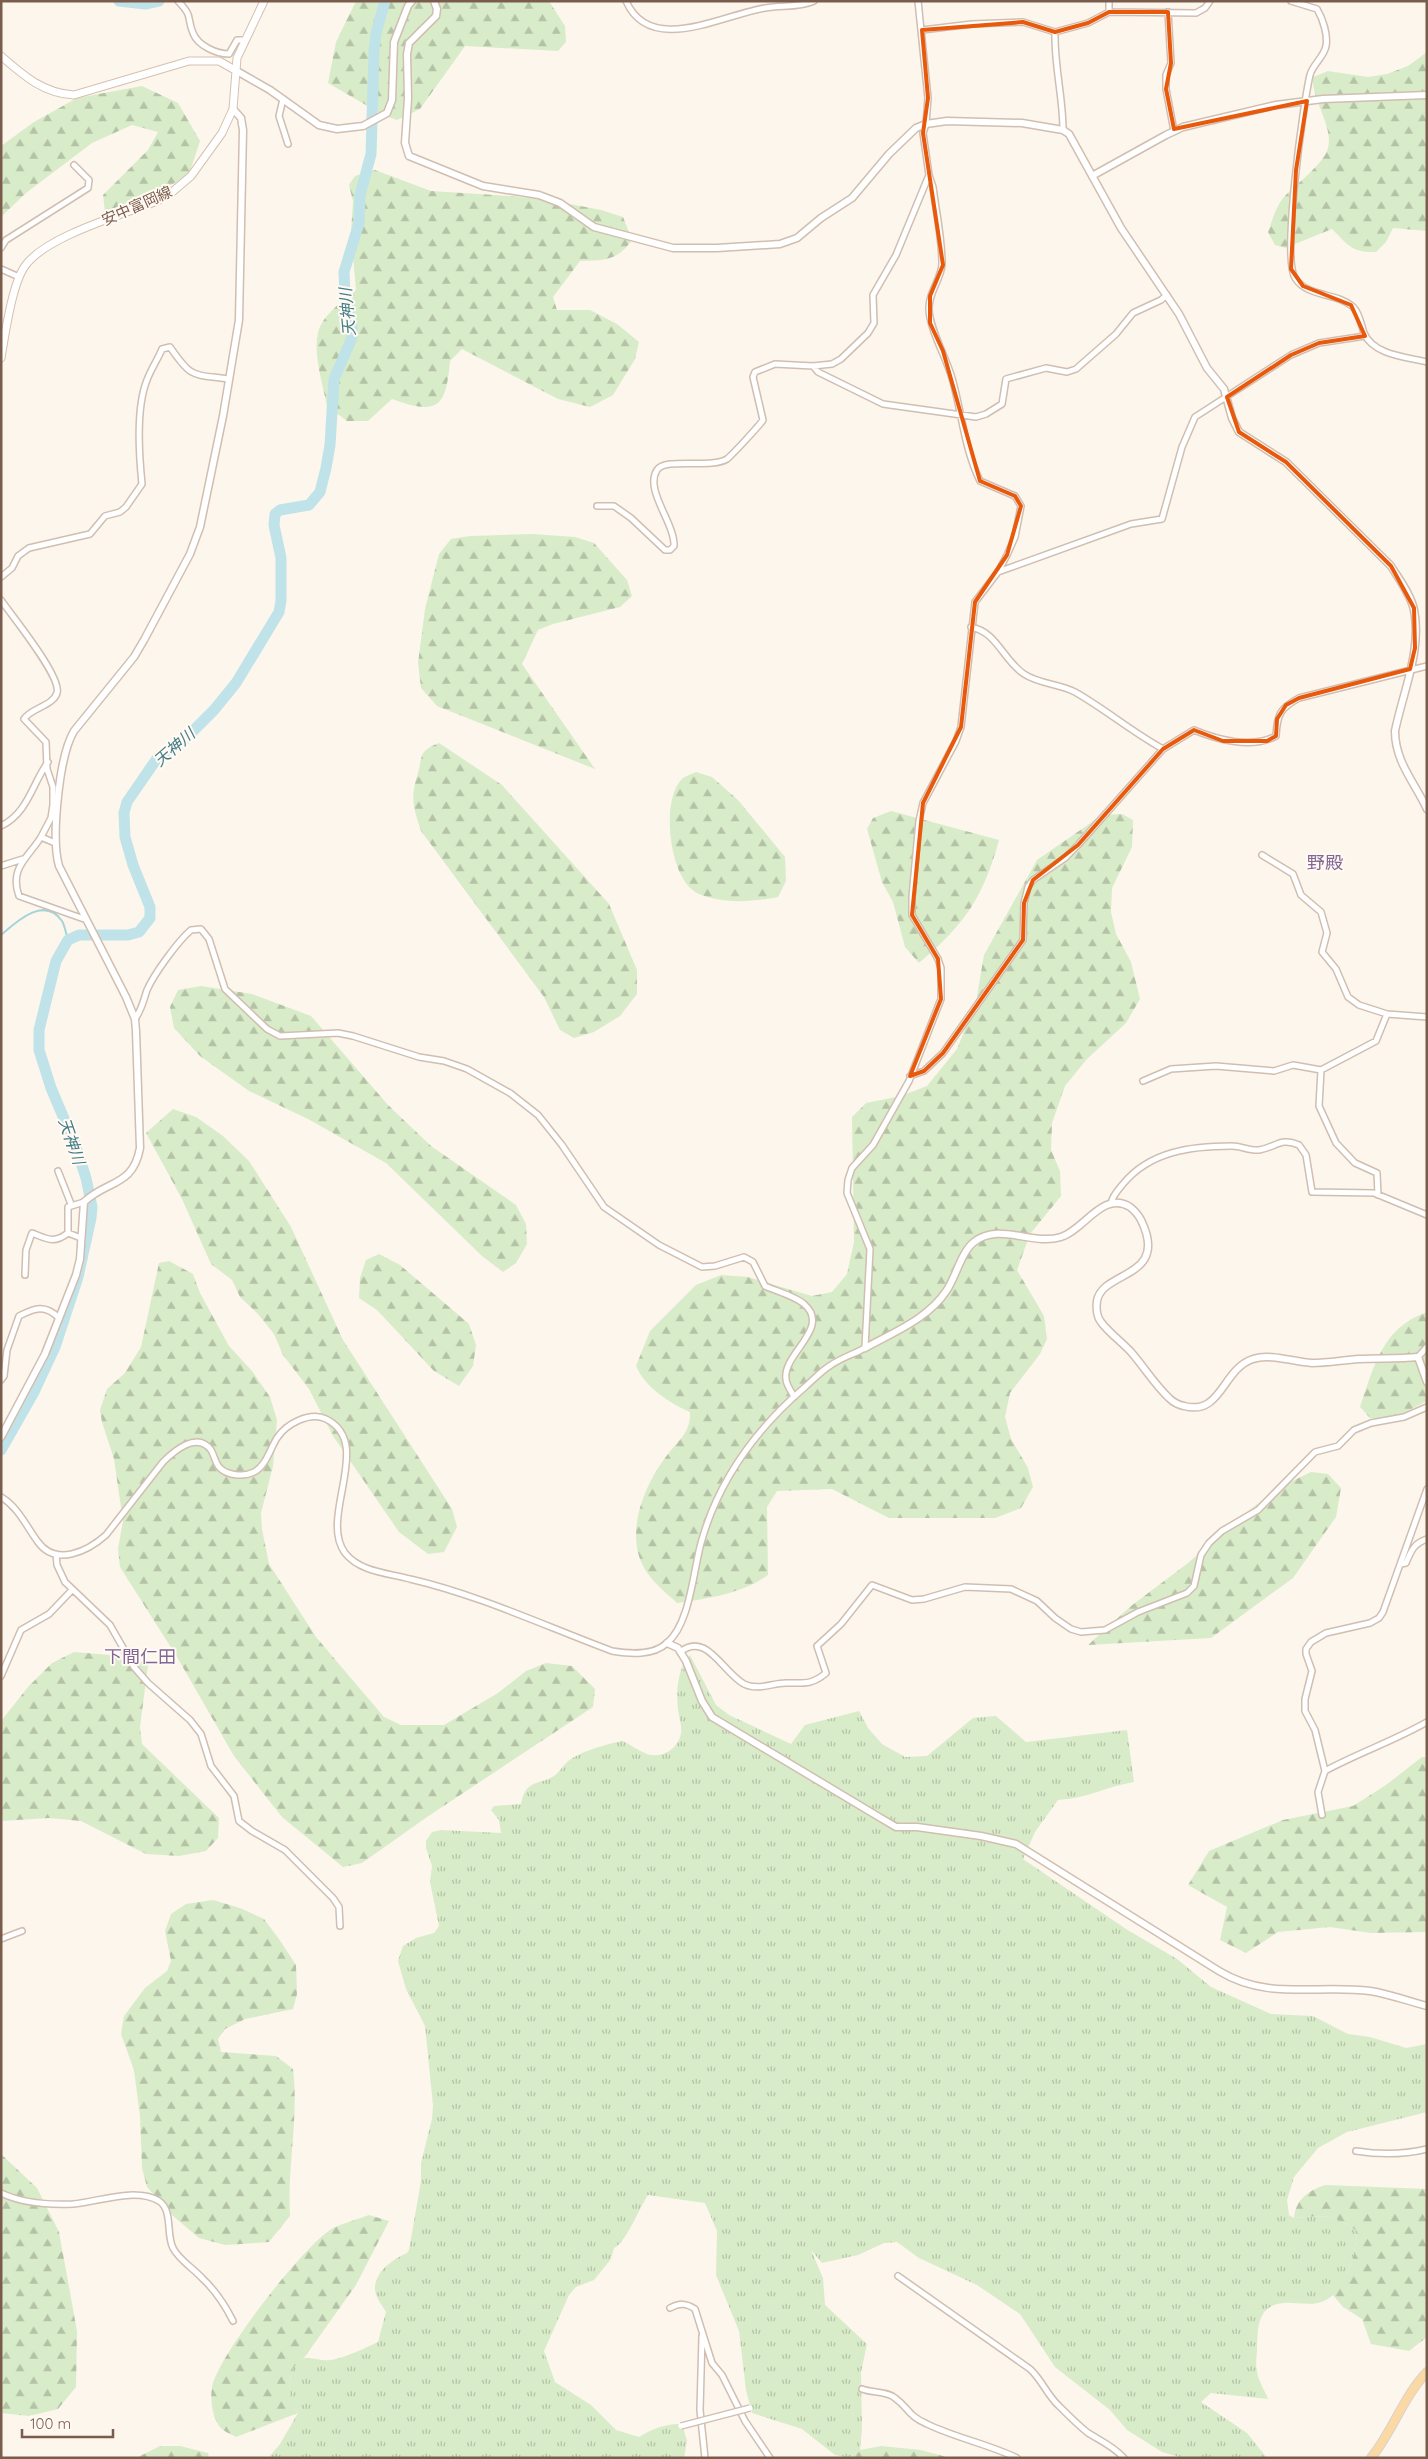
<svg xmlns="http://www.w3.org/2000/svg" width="1428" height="2459" viewBox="0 0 1428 2459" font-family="Quicksand,'Noto Sans JP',sans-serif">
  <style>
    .grass { fill: url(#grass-tufts) }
    .forest { fill: url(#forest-firs) }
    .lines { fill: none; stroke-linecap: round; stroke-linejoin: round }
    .stream { stroke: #a5d3da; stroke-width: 2 }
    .river { stroke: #bfe3e8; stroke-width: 11 }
    .minor-casing { stroke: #d1beb0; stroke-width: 8 }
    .tertiary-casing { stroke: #d1beb0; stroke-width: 9 }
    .secondary-casing { stroke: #d6c0b0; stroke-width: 9 }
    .primary-casing { stroke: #dad1cd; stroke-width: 10 }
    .minor { stroke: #fff; stroke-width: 5 }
    .tertiary { stroke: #fff; stroke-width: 6 }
    .secondary { stroke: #fff; stroke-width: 7 }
    .primary { stroke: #fbd9a5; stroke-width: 8 }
    .minor-bridge-casing { stroke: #d1beb0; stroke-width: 8; stroke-linecap: butt }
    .minor-bridge { stroke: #fff; stroke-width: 5 }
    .marked { fill: none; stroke: #e8590c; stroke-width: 4; stroke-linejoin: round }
    .labels { text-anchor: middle; stroke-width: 4; stroke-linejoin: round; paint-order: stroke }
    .street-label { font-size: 15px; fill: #7a5c4d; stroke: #fffaf3 }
    .water-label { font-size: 16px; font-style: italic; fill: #437c86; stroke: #fffaf3 }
    .quarter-label { font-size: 18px; fill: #846695; stroke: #fffaf3 }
  </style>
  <defs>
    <pattern id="grass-tufts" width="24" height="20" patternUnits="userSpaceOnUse" patternTransform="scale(1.25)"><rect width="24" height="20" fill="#d8ecc9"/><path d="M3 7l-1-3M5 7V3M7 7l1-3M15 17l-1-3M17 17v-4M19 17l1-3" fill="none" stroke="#b4c2a5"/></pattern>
    <pattern id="forest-firs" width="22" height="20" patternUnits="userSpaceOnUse" patternTransform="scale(1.25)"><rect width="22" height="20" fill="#d8ecc9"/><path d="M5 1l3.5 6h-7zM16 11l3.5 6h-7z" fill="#b4c2a5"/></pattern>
  </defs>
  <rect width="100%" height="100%" fill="#fdf6ec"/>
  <!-- grass -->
  <path class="grass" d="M690 1655 716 1705 729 1715 791 1744 805 1725 859 1711 868 1728 882 1744 905 1757 927 1756 973 1718 996 1716 1026 1742 1127 1730 1134 1782C1108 1786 1085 1799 1058 1800L1035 1832 1023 1859 1126 1929 1177 1959 1211 1987 1271 2014 1313 2016 1348 2034 1370 2037 1406 2048 1427 2044V2112L1347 2132 1318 2148 1294 2177 1287 2200 1289 2215 1294 2218C1325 2216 1330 2212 1357 2231 1355 2256 1349 2287 1326 2300 1314 2307 1297 2302 1284 2303 1257 2305 1258 2327 1257 2348 1257 2355 1255 2364 1257 2371 1258 2380 1265 2391 1268 2399L1211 2393 1201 2402 1247 2433 1267 2458H1183L1162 2452 1127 2430 1110 2410 1055 2367 1020 2314 977 2285 919 2258 897 2242 884 2243 858 2255 822 2263 811 2250 823 2278 825 2305 867 2344 861 2372 862 2429 860 2450 849 2458 835 2455 802 2429 752 2413 746 2390 739 2331 716 2275 717 2231 705 2203 648 2195C640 2207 625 2244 614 2248L611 2259 594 2280 576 2287 569 2295 544 2351 555 2382 591 2405 616 2430 639 2437C651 2429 667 2423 682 2424L687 2441 684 2458H268L280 2444 298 2413C296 2410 292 2406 291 2403 288 2394 289 2369 297 2362 306 2354 320 2362 331 2360 347 2357 363 2349 378 2342L386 2312C382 2305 376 2298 375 2290 374 2272 393 2259 407 2253L409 2250 421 2181V2163L432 2119 433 2105 425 2026 406 1989 398 1961 403 1946 416 1938 434 1933 439 1926 430 1882 432 1866 426 1848V1841L432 1832 441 1830 501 1833 499 1820 491 1810 494 1806 521 1804C526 1779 537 1786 554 1776 560 1772 564 1763 571 1759 585 1750 607 1744 623 1741 631 1745 639 1751 647 1754 663 1759 679 1748 681 1733 682 1726 679 1717 678 1710 676 1692 677 1669 690 1655Z"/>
  <!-- forest -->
  <path class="forest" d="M356 1H549L565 26 566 42 558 51 465 46 420 109 397 120 383 115 328 83 336 42Z
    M1427 52V231L1393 228 1386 242 1376 252C1352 253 1348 245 1332 229L1285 248 1275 245 1268 232C1272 221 1276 206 1284 197 1295 185 1325 163 1328 148 1334 127 1311 99 1313 77L1328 71 1368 77 1387 74 1408 66Z
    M142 86 178 103 200 141 189 174 175 183 105 212 103 195 148 150 158 132 132 125 92 143 26 193 1 217V146L34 122 77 98Z
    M375 170 431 191 512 196 554 201 601 210 623 217 632 240C617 261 605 260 580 261L553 297 557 310H590L617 324 639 342 635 359 613 395 590 407 558 399 462 349 450 361C446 409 437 415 392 399L368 421H347L327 406C323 384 313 356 318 333 322 315 343 301 356 290L351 233 353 201 349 185 355 176Z
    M532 534 575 537 594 543 627 580 632 596 620 607 553 624 538 630 522 664 595 769 437 706 421 688 418 663 425 609 439 554 451 539 470 536Z
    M439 743 502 785 609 904 637 970V994L620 1016 594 1032 574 1038 560 1030 544 997 421 831C413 806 410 798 418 773 423 756 418 751 439 743Z
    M696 772 712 777 738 800 785 857 786 881 778 897C753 902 723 904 699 894 669 882 660 800 682 779 685 776 692 774 696 772Z
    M891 811 999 840C983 898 965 924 919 963L905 947 893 902 882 882 867 829 873 818Z
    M1122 814 1133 820 1132 847 1112 888 1111 912 1116 934 1131 962 1140 999 1126 1023 1087 1059 1065 1086 1052 1123 1051 1150 1060 1171 1061 1196 1030 1234 1017 1270 1044 1316 1047 1339 1040 1354 1010 1393 1005 1417 1011 1439 1028 1468 1033 1487 1021 1508 995 1518H889L832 1489 777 1491 767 1507 768 1575C741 1594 709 1598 677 1603 665 1592 651 1581 643 1566 625 1531 645 1483 668 1454 679 1440 691 1432 690 1412 669 1403 645 1387 636 1366L650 1331 696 1285 721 1275 748 1277 812 1296 832 1292 847 1274 854 1242 852 1117 866 1103 901 1096 927 1086 957 1049 976 1002 984 955 1037 860 1102 815Z
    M201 986 252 994 311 1016 388 1105 431 1146 516 1205 526 1224 527 1244 516 1263 503 1272 482 1256 386 1163 308 1119 249 1091 200 1056 174 1028 170 1007 178 990Z
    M173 1109 196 1117 223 1136 249 1161 291 1227 343 1340 452 1509 457 1527 444 1552 428 1554 399 1532 333 1436 309 1389 283 1355 274 1334 258 1314 240 1297 232 1280 211 1264 182 1199 146 1133Z
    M379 1254 400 1265 469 1324 476 1345 473 1366 459 1386 434 1371 377 1310 359 1298 360 1278 366 1260Z
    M169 1261 193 1274 200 1293 229 1346 252 1371 270 1397 277 1420 273 1466 261 1513 262 1529 269 1564 316 1637 384 1717 401 1725H444L498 1693 526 1671 546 1663 572 1666 595 1689 593 1707 427 1817 362 1863 343 1867 282 1817 234 1756 177 1657 120 1567 118 1549 123 1521 114 1459 102 1422 100 1410 107 1389 125 1373 141 1347 159 1263Z
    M1427 1312V1401L1390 1420 1370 1418 1360 1407C1374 1366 1382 1328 1427 1312Z
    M1311 1472 1328 1474 1341 1488 1336 1517 1293 1578 1211 1638 1088 1645 1131 1606 1188 1563 1238 1519 1278 1488Z
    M74 1652 134 1657 148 1665 140 1727 142 1744 219 1818 218 1838 206 1851 179 1856 146 1854 81 1821 49 1818 1 1821V1721L28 1687 52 1663Z
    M1422 1757H1427V1932L1371 1933 1330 1927 1278 1932 1246 1953 1220 1940 1227 1907 1188 1885 1209 1851 1283 1820 1353 1806 1386 1785Z
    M213 1900 240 1908 264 1919 279 1939 296 1965 297 1994 293 2009 245 2019 225 2029 218 2039 221 2052 276 2056 293 2069C299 2118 287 2167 290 2216L269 2242 225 2245 199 2238 172 2215 147 2187 142 2168 140 2116 134 2070 121 2034 124 2016 145 1988 167 1971 171 1961 165 1931 171 1914 186 1904Z
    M1 2154 37 2188 59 2232 77 2331 76 2387 58 2409 29 2416 1 2413Z
    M1325 2185 1427 2189V2337L1409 2351 1371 2344 1362 2319 1343 2307 1332 2294C1351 2280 1355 2253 1357 2231 1330 2212 1324 2216 1294 2218 1296 2199 1308 2191 1325 2185Z
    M369 2215 389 2221 356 2285 304 2358C285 2367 287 2398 298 2413L236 2437C231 2434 223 2431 220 2427 212 2417 210 2399 212 2387 218 2355 305 2244 333 2228 344 2223 358 2219 369 2215Z
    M160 2446H180L208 2453 209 2458H136Z
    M881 2446 921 2450 950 2458H849L860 2450Z"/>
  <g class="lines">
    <!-- stream -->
    <path class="stream" d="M1 935C16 922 44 895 62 921 65 926 66 934 68 940"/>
    <!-- river -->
    <path class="river" d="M119 1 145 4 159 1
      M1 1450 34 1392 55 1347 78 1277 91 1218 92 1207 86 1178 76 1147 51 1088 39 1050V1030L56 961 68 940 79 935H128L139 932 150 918V907L133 865 125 837 124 813 127 802 158 757 184 740 214 710 236 683 279 612 281 601V558L274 525 275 514 280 510 309 505 320 492 326 468 330 445 334 379 352 338V327L345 297 344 272 359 223 360 195 371 154 374 51 376 33 385 1"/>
    <defs>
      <path id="minor" d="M178 1C194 18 186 16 193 33 198 46 217 54 229 54L237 40H244
        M626 1C650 56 722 15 765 8 782 5 798 8 814 1
        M1109 1V12
        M1291 1 1317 9C1323 19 1328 35 1326 46 1324 57 1313 64 1310 75 1303 105 1282 257 1295 278 1308 298 1336 292 1352 306 1359 312 1361 324 1364 333 1373 355 1407 357 1427 362
        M1168 12 1171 63 1166 75V89L1174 131
        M922 30 972 24 1023 22 1055 32 1088 23 1109 12 1196 13 1205 8 1210 1
        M1055 32C1054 65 1063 97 1063 130
        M283 99 279 116 288 144
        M1 248 6 240 88 188 89 180 74 165
        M1 269 19 277
        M813 366 818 372 883 404 976 417 986 414 1002 404 1006 379 1046 368 1067 372 1076 369 1116 334 1133 313 1161 300 1167 295
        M597 506H614L631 518 665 550H670L674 546C675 523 644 490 657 470 665 457 711 469 727 459 733 454 759 426 763 420L753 377 755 372 775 364 813 366 832 364 841 359 868 333 874 323 873 295 896 255 929 175 923 133 926 124 928 98 918 1
        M998 572 1131 524 1162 519 1182 447 1195 417 1291 355 1319 343 1365 336
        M1 577 12 568 18 556 29 548 90 534 105 516 120 512 126 507 142 484C139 455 136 407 147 380 151 369 158 359 162 349L170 347C192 379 192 374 229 379
        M1 600C12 616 62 677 57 693 53 706 31 708 24 719L46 742 47 769 53 787V805L51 818 41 837
        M971 627C997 632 1003 660 1024 674 1039 684 1060 684 1075 692 1105 709 1132 732 1163 749
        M1 826C28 813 32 784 48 762
        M55 843 41 837C28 858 9 868 19 896L84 919
        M1262 855 1293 874 1301 895 1321 912 1327 933 1322 952 1336 969 1348 997 1359 1005 1387 1014
        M1 866 23 859
        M135 1019C142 1009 143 1002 147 990 154 974 178 941 191 930L201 929 209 939 225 989 267 1029 280 1036 338 1033 353 1036 419 1057 444 1061 467 1069 510 1093 538 1115 562 1145 604 1207 659 1245 702 1267 715 1266 744 1257 753 1262 765 1286C776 1291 795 1296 804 1304 832 1328 782 1354 786 1379 786 1385 792 1392 794 1397
        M910 1076 924 1071 943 1053 1023 940 1024 903 1028 887 1033 880 1065 858 1078 845 1163 749 1194 730C1218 740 1252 749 1276 736 1277 715 1280 708 1299 698L1427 666
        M1143 1081 1171 1069 1216 1066 1274 1071 1293 1065 1321 1070
        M58 1171 71 1204
        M1378 1195 1377 1173 1355 1163 1336 1143 1319 1106 1321 1070 1376 1041 1387 1014 1427 1017
        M1111 1203C1113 1195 1118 1190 1123 1184 1150 1151 1192 1146 1232 1146 1241 1146 1250 1151 1259 1150 1277 1147 1280 1137 1299 1145L1306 1155 1312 1192 1374 1193 1427 1215
        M68 1233V1207L84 1202
        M25 1275 26 1250 32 1233C47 1239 54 1244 68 1233L81 1238
        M1418 1357 1427 1347
        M1 1380 4 1376 7 1350 19 1316C35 1308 45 1304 59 1318
        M1427 1489 1383 1612 1379 1618 1370 1623 1326 1633 1311 1642 1306 1649V1654L1312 1671 1305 1699V1711L1315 1730 1325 1771C1358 1753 1394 1741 1427 1722
        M1 1497C19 1508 26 1526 38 1542 56 1567 88 1551 106 1535L163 1462C174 1451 197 1431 211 1450 214 1455 215 1462 219 1467 227 1476 244 1477 254 1472 266 1466 270 1449 277 1438 286 1424 310 1411 326 1419 375 1443 318 1517 345 1553 360 1572 388 1573 410 1579 479 1595 545 1626 612 1651 630 1654 653 1656 667 1643 690 1624 693 1572 701 1543 718 1481 756 1429 805 1387 813 1380 821 1371 831 1365 841 1358 854 1354 865 1348L870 1249 847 1193 848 1180 852 1168 873 1145 909 1081 941 999V968L938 959 912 915V897L919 821 923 803 956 741 961 727 975 602 998 572 1007 555 1015 537 1021 506 1015 496 980 481C964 448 962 413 952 378 946 357 930 330 929 310 928 292 942 279 942 263 942 238 936 211 933 187L929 175
        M56 1554 57 1565 65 1582 110 1625 134 1667 148 1683 190 1720 201 1734 211 1766 234 1796 239 1821 252 1831 285 1850 333 1898 339 1907 340 1926
        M1401 1564 1406 1563C1411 1551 1414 1543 1427 1539
        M680 1652C707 1631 722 1672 744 1684 758 1691 772 1683 786 1683 804 1683 812 1685 826 1673L817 1646 841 1624 872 1585 912 1600 924 1599 965 1587 1011 1589 1037 1601 1055 1618 1071 1629 1081 1632 1105 1630 1138 1612 1187 1593 1194 1586 1201 1555 1209 1543 1222 1531 1258 1510 1315 1452 1338 1446 1354 1430 1371 1423 1404 1417 1427 1407
        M1 1676 21 1630 49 1614 72 1590
        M1322 1815 1318 1792 1325 1771
        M1 1939 22 1931
        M1356 2151C1381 2155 1402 2155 1427 2149
        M1 2193C22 2203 49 2205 73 2204 98 2202 135 2187 159 2201 173 2210 166 2235 173 2248 179 2260 193 2268 202 2278 215 2290 225 2305 233 2321
        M898 2276 1030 2369C1042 2380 1047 2395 1059 2406 1068 2415 1078 2425 1088 2433 1101 2441 1113 2446 1124 2458
        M670 2308C680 2303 686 2303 695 2309L712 2363 722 2375 745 2421 770 2458
        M702 2336 700 2410 705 2458
        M862 2389C872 2393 887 2391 895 2398 910 2409 907 2415 927 2424 956 2438 988 2444 1017 2458"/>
      <path id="tertiary" d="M434 1 437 9 436 16 409 43 407 54 408 98 405 143 409 156 483 186 539 195 560 203 594 227 673 248H717L780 244 797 238 821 218 852 198 889 154 916 128 926 124 947 121 1022 123 1063 130 1069 134 1121 228 1179 314 1207 368 1224 389 1232 418 1239 432 1286 462 1391 566C1399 579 1411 595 1414 610 1422 650 1403 692 1395 731 1395 762 1415 783 1427 809
        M235 70 270 90 319 125 337 129 363 126 387 113 392 100 394 42 408 6 412 1
        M1092 176 1166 135 1183 127 1276 105 1323 99 1427 95
        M865 1348C894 1332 928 1319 947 1290 956 1276 962 1251 974 1242 1000 1222 1032 1246 1061 1237 1084 1230 1103 1190 1130 1207 1135 1211 1138 1214 1141 1220 1170 1279 1102 1270 1097 1301 1096 1308 1097 1317 1101 1322 1109 1333 1122 1342 1131 1352 1144 1367 1155 1385 1169 1398 1173 1402 1179 1405 1184 1406 1222 1416 1222 1369 1253 1359 1270 1353 1294 1362 1312 1363 1328 1363 1343 1360 1359 1359 1378 1358 1398 1359 1418 1357L1427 1382
        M1 1437 45 1354 76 1275 80 1259 84 1202C107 1180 133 1187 140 1148L136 1031 135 1019 126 997 59 866C51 838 59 756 74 731L134 657 144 640 190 554 200 527 223 416 239 320 243 130 241 118 233 109
        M667 1643 678 1648 686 1661 702 1701 712 1717 879 1817 896 1827H917L981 1836 1016 1844 1219 1971C1268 2001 1318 1984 1370 1991 1389 1994 1408 2001 1427 2006"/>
      <path id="secondary" d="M1 56C24 76 43 93 74 95L189 61H219L235 70
        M1 358C5 335 12 284 25 266 46 236 122 215 157 201L171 193 191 176 222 133 233 109 237 58 264 1"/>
      <path id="primary" d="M1371 2458C1393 2431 1403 2397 1427 2372"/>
    </defs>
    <!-- minor casing -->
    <use href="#minor" class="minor-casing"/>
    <!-- tertiary casing -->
    <use href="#tertiary" class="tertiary-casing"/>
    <!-- secondary casing -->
    <use href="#secondary" class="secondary-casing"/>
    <!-- primary casing -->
    <use href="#primary" class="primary-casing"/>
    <!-- minor -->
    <use href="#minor" class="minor"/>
    <!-- tertiary -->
    <use href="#tertiary" class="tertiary"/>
    <!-- secondary -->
    <use href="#secondary" class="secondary"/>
    <!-- primary -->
    <use href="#primary" class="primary"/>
    <defs>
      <path id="minor-bridge" d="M681 2426 750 2408"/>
    </defs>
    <!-- minor-bridge casing -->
    <use href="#minor-bridge" class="minor-bridge-casing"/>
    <!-- minor-bridge -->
    <use href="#minor-bridge" class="minor-bridge"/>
  </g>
  <!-- marked area -->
  <path class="marked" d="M1109 12H1168L1171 63 1166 89 1174 129 1307 101 1296 170 1291 269 1303 286 1351 305 1365 336 1319 343 1291 355 1227 397 1239 432 1286 462 1391 566 1414 608 1415 648 1410 669 1299 698 1286 705 1277 719 1276 736 1267 741H1223L1194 730 1163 749 1078 845 1033 880 1024 903 1023 940 943 1053 924 1071 910 1076 941 999 938 959 912 915 923 803 961 727 975 602 1007 555 1021 506 1015 496 980 481 943 351 930 323V296L943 265 923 133 928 98 922 30 1023 22 1055 32 1088 23Z"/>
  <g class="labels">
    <!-- street labels -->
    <g class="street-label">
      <text transform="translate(137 206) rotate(-24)" y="5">安中富岡線</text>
    </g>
    <!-- water labels -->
    <g class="water-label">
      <text transform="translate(347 312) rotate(-95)" y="6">天神川</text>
      <text transform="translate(174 747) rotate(-41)" y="6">天神川</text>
      <text transform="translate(72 1141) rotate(71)" y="6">天神川</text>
    </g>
    <!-- quarter labels -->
    <g class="quarter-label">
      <text x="1325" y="869">野殿</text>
      <text x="140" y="1663">下間仁田</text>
    </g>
  </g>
  <!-- border -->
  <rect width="1428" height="2459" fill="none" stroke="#7a5c4d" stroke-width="5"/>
  <!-- scale -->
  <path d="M22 2429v8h91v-8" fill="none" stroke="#7a5c4d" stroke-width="2.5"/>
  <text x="30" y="2429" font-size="15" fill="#7a5c4d" stroke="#fffaf3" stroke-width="4" paint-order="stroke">100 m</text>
</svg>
